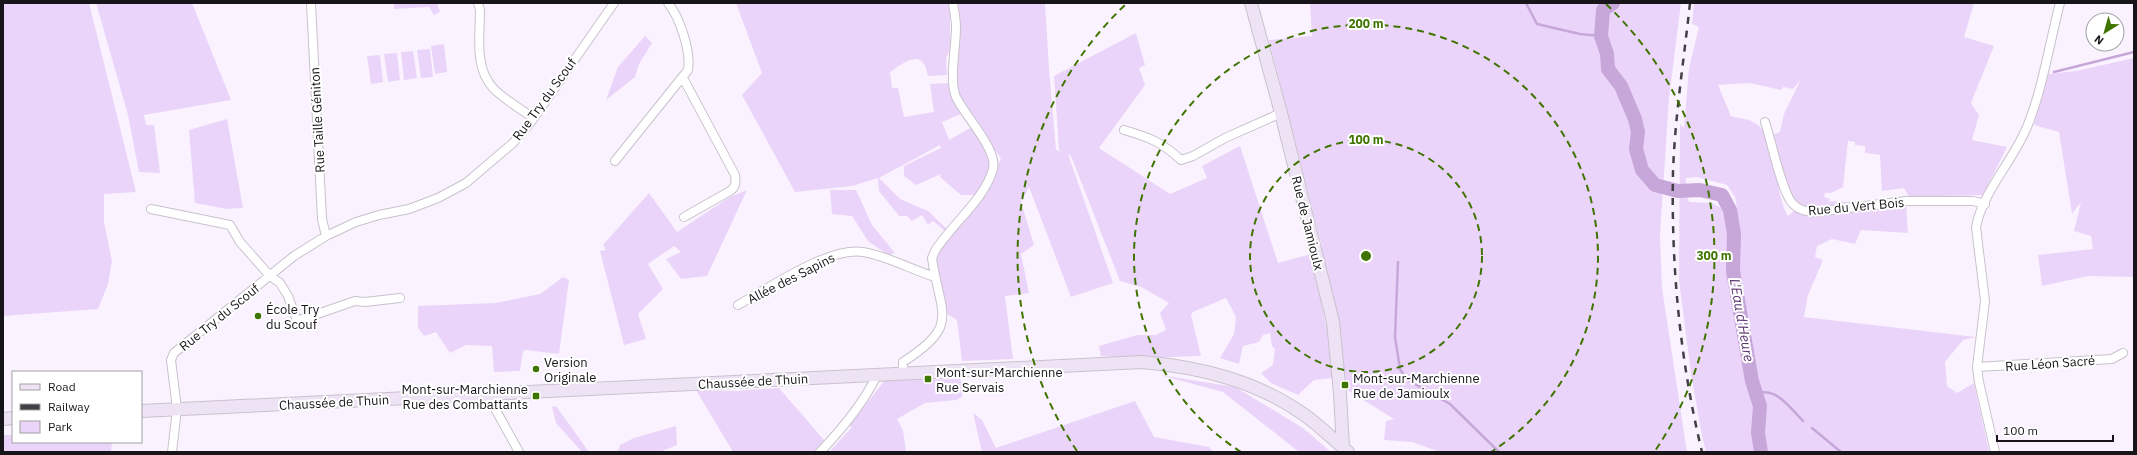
<svg xmlns="http://www.w3.org/2000/svg" width="2137" height="455" viewBox="0 0 2137 455" font-family="'IBM Plex Sans',sans-serif">
  <style>
    .green { fill: #ebd4f9; fill-rule: evenodd }
    .lines { fill: none; stroke-linecap: round; stroke-linejoin: round }
    .stream { stroke: #c7a7da; stroke-width: 2.5 }
    .river { stroke: #c7a7da; stroke-width: 14 }
    .street-casing { stroke: #c9c2cd; stroke-width: 10 }
    .secondary-casing { stroke: #c9c2cd; stroke-width: 14 }
    .street { stroke: #fff; stroke-width: 8 }
    .secondary { stroke: #eee3f4; stroke-width: 12 }
    .rail { stroke: #423f45; stroke-width: 2.5; stroke-dasharray: 7 7; stroke-linecap: butt }
    .ring { fill: none; stroke: #407400; stroke-width: 2; stroke-dasharray: 7 5 }
    .poi-dot { fill: #407400; stroke: #fff; stroke-width: 1.5 }
    .labels { text-anchor: middle; stroke-width: 4; stroke-linejoin: round; paint-order: stroke }
    .street-label { font-size: 13px; fill: #171519; stroke: #fff }
    .poi-label { font-size: 13px; fill: #171519; stroke: #fff; text-anchor: start }
    .water-label { font-size: 14px; font-style: italic; fill: #5d3472; stroke: #fff }
    .centre { fill: #407400; stroke: #fff; stroke-width: 2 }
    .ring-label { font-size: 12px; text-anchor: middle; font-weight: bold; fill: #407400; stroke: #fff; stroke-width: 4; stroke-linejoin: round; paint-order: stroke }
  </style>
  <rect width="100%" height="100%" fill="#faf3ff"/>
  <!-- green -->
  <path class="green" d="M3 3H89L136 192 104 194V222L112 261 108 284 98 309 3 316Z
    M96 3H192L231 100 144 115 146 125H154L160 173 139 172 128 115Z
    M394 3H437L440 12 434 15 429 7 394 9Z
    M736 3H950V50L946 58 947 75 928 76C927 73 926 66 924 64 916 51 898 67 890 72L892 88H898L904 117 934 112 930 84 948 83 961 114 942 122 949 140 972 127 991 161 990 170 979 193 974 195H961L940 177 941 174 916 185 904 176V166L941 148 940 145 879 178 900 199 928 211 947 229 946 232 933 221 928 225 922 215 912 221 907 216H899L879 191 878 178 852 186 795 192 742 95 762 73Z
    M957 3H1045L1049 69 1056 150 1062 152 1059 150 1054 76 1136 33 1145 65 1139 68 1145 85 1099 148 1170 194 1207 178 1202 166 1240 146 1278 263 1311 254 1327 330 1334 378 1314 380 1298 395 1271 383 1261 373 1273 365 1275 349 1272 346 1270 333 1263 335 1259 342 1243 346 1239 364 1220 358 1234 334 1236 317 1226 298 1193 312 1191 315 1201 356 1137 358 1101 356 1099 346 1137 335H1156L1166 330 1160 313 1169 303 1141 287 1120 281 1071 156 1068 154 1113 283 1071 297 1029 187 1021 202 1034 245 1021 254 1029 293 1005 296 1013 359 962 361 957 320 946 313 935 257 986 189 1001 158 976 126 956 90Z
    M1310 3H1681L1669 98 1660 235 1662 288 1687 452H1440L1412 442 1384 440 1386 421 1394 419 1344 388 1319 248 1322 247 1269 40 1312 36Z
    M1694 3H1974L1964 37 1994 46 1971 103 1979 115 1972 140 2007 147 1983 195 1945 196 1941 198 1911 201 1904 188 1882 191 1880 155 1865 153V146L1855 145V142L1848 141 1843 187 1831 193H1825L1824 197 1830 199 1828 203 1831 201 1854 202 1850 206 1805 210 1807 215 1906 204 1908 233 1861 230 1855 244 1832 239 1817 246 1815 257 1823 260 1808 295 1804 317 1976 337 1963 340 1945 362 1947 386 1957 393 1974 383 1989 452H1706L1702 436 1691 374 1679 280 1680 124 1684 128 1689 68 1699 27 1692 24ZM1801 79 1784 114 1780 132 1773 135 1788 205 1795 210 1788 216C1774 195 1777 135 1755 123 1749 119 1738 118 1731 116L1718 85 1749 83 1781 90 1783 87 1793 89ZM1697 177 1727 185 1735 197 1737 208 1727 211 1712 203 1689 202 1686 193V178Z
    M645 36 652 43 639 64 635 77 606 100 618 67Z
    M444 44 447 72 435 74 431 46Z
    M430 49 433 77 421 78 417 50Z
    M413 51 417 78 404 80 401 52Z
    M397 53 400 80 388 82 384 54Z
    M380 55 383 82 371 84 367 56Z
    M2134 58V277L2088 276 2042 286 2038 255 2093 249 2091 236 2074 231 2081 202 2072 214 2059 132 2034 125 2047 74 2076 71Z
    M227 119 243 208 226 209 195 203 189 130Z
    M747 190 707 276 681 279 666 259 681 252 674 246 648 264 663 289 638 314 646 339 624 345 600 251 606 250 603 245 649 193 677 232 730 197Z
    M830 190H856L872 225 895 253 888 255 868 241 852 216 832 214Z
    M563 277 569 280 559 354 526 350 523 351 520 371 494 372 492 346 466 345 450 353 436 332 424 336 418 328V306L496 303 540 294Z
    M1160 375 1235 387 1303 428 1331 452H1299L1223 392Z
    M960 379 963 388 962 397 956 400 925 403 897 419 903 430 906 452H829L852 427 849 426 885 380Z
    M779 388 825 441 814 452H733L696 390 738 391Z
    M1135 401 1154 437 1209 447 1214 452H982L973 413 982 420 996 448Z
    M556 406 589 452H582L556 423 552 407Z
    M676 426 677 445 660 452H618L620 445 634 438Z
    M3 435H13V442H112L111 452H3Z"/>
  <g class="lines">
    <!-- stream -->
    <path class="stream" d="M1526 3 1537 24 1580 34 1601 36
      M2054 72 2134 52
      M1398 262 1395 337 1400 369 1406 379 1450 404 1499 452
      M1756 394C1776 386 1790 408 1803 421
      M1812 428 1841 452"/>
    <!-- river -->
    <path class="river" d="M1613 3 1603 10 1601 36 1607 54 1608 69 1621 86 1635 119 1638 132 1636 149 1642 170 1655 185 1678 191 1700 190 1722 195 1730 210 1734 234 1733 271 1752 381 1760 406 1758 433 1761 452"/>
    <defs>
      <path id="street" d="M311 3 322 219 326 236
        M478 3 480 10C480 36 474 69 494 89 505 100 521 109 533 118
        M683 78 735 175C736 182 736 187 730 191L684 217
        M1765 122C1771 139 1782 194 1793 204 1800 211 1806 211 1815 212L1906 201H1973L1985 204
        M1124 130C1148 137 1162 142 1181 160L1193 156 1225 138 1281 113
        M615 161 688 70C691 51 680 18 668 3
        M151 209 230 225 240 242 270 276 280 283 288 296 297 321 355 301 365 302 400 298
        M738 305C769 288 828 247 863 252 888 256 912 270 935 277
        M1977 367 2112 359 2123 353
        M903 374V362C961 325 940 315 932 258L935 251C951 225 985 199 993 169 998 150 965 116 956 97 949 80 956 47 956 27 956 19 954 11 953 3
        M487 394 519 452
        M172 452 177 409 171 360 174 353 294 256 326 236 356 222 379 215 409 209 438 198 466 183 513 143 531 122 614 3
        M820 452C842 429 863 404 877 375
        M1995 452 1979 382 1977 367 1985 301 1976 227C1983 191 2013 161 2027 127 2042 91 2050 41 2060 3"/>
      <path id="secondary" d="M1251 3 1281 113 1333 322 1340 393 1343 448
        M141 411 1142 362C1201 367 1257 381 1306 416 1321 427 1334 440 1348 452
        M3 419 13 418"/>
    </defs>
    <!-- street casing -->
    <use href="#street" class="street-casing"/>
    <!-- secondary casing -->
    <use href="#secondary" class="secondary-casing"/>
    <!-- street -->
    <use href="#street" class="street"/>
    <!-- secondary -->
    <use href="#secondary" class="secondary"/>
    <!-- rail -->
    <path class="rail" d="M1690 3C1684 59 1675 116 1673 172 1671 266 1680 361 1702 452"/>
  </g>
  <!-- distance rings -->
  <g class="ring">
    <circle cx="1366" cy="256" r="116"/>
    <path d="M1241 452A232 232 0 1 1 1491 452"/>
    <path d="M1077 451A348 348 0 0 1 1126 4M1606 4A348 348 0 0 1 1655 451"/>
  </g>
  <!-- markers -->
  <g class="poi-dot">
    <circle cx="258" cy="316" r="4"/>
    <circle cx="536" cy="369" r="4"/>
    <rect x="924" y="375" width="8" height="8" rx="2"/>
    <rect x="1341" y="381" width="8" height="8" rx="2"/>
    <rect x="532" y="392" width="8" height="8" rx="2"/>
  </g>
  <g class="labels">
    <!-- street labels -->
    <g class="street-label">
      <text transform="translate(544 99) rotate(-54)" y="5">Rue Try du Scouf</text>
      <text transform="translate(317 120) rotate(-93)" y="5">Rue Taille Géniton</text>
      <text transform="translate(1856 206) rotate(-5)" y="5">Rue du Vert Bois</text>
      <text transform="translate(1308 223) rotate(76)" y="5">Rue de Jamioulx</text>
      <text transform="translate(791 278) rotate(-27)" y="5">Allée des Sapins</text>
      <text transform="translate(219 317) rotate(-39)" y="5">Rue Try du Scouf</text>
      <text transform="translate(2050 363) rotate(-4)" y="5">Rue Léon Sacré</text>
      <text transform="translate(753 381) rotate(-3)" y="5">Chaussée de Thuin</text>
      <text transform="translate(334 402) rotate(-3)" y="5">Chaussée de Thuin</text>
    </g>
    <!-- poi labels -->
    <g class="poi-label">
      <text x="266" y="314">École Try<tspan x="266" dy="15">du Scouf</tspan></text>
      <text x="544" y="367">Version<tspan x="544" dy="15">Originale</tspan></text>
      <text x="936" y="377">Mont-sur-Marchienne<tspan x="936" dy="15">Rue Servais</tspan></text>
      <text x="1353" y="383">Mont-sur-Marchienne<tspan x="1353" dy="15">Rue de Jamioulx</tspan></text>
      <text x="528" y="394" text-anchor="end">Mont-sur-Marchienne<tspan x="528" dy="15">Rue des Combattants</tspan></text>
    </g>
    <!-- water labels -->
    <g class="water-label">
      <text transform="translate(1742 320) rotate(80)" y="5">L'Eau d'Heure</text>
    </g>
  </g>
  <circle cx="1366" cy="256" r="6" class="centre"/>
  <g class="ring-label">
    <text x="1366" y="28">200 m</text>
    <text x="1366" y="144">100 m</text>
    <text x="1714" y="260">300 m</text>
  </g>
  <!-- border -->
  <rect width="2137" height="455" fill="none" stroke="#171519" stroke-width="8"/>
  <!-- legend -->
  <rect x="12" y="371" width="130" height="72" fill="#ffffff" stroke="#a2a1a3"/>
  <rect x="20" y="384" width="20" height="6" fill="#eee3f4" stroke="#a2a1a3"/>
  <text x="48" y="391" font-size="12" fill="#171519">Road</text>
  <rect x="20" y="404" width="20" height="6" fill="#423f45" stroke="#a2a1a3"/>
  <text x="48" y="411" font-size="12" fill="#171519">Railway</text>
  <rect x="20" y="421" width="20" height="12" fill="#ebd4f9" stroke="#a2a1a3"/>
  <text x="48" y="431" font-size="12" fill="#171519">Park</text>
  <!-- north arrow -->
  <g transform="translate(2105 32) rotate(217)"><circle r="19" fill="#ffffff" stroke="#a2a1a3"/>
  <path d="M0-3L7 15L0 10L-7 15Z" fill="#407400"/>
  <text y="-6" font-size="11" font-weight="bold" text-anchor="middle" fill="#171519">N</text>
  </g>
  <!-- scale -->
  <path d="M1997 435v6h116v-6" fill="none" stroke="#171519" stroke-width="2"/>
  <text x="2003" y="435" font-size="12" fill="#171519" stroke="#ffffff" stroke-width="3" paint-order="stroke">100 m</text>
</svg>
